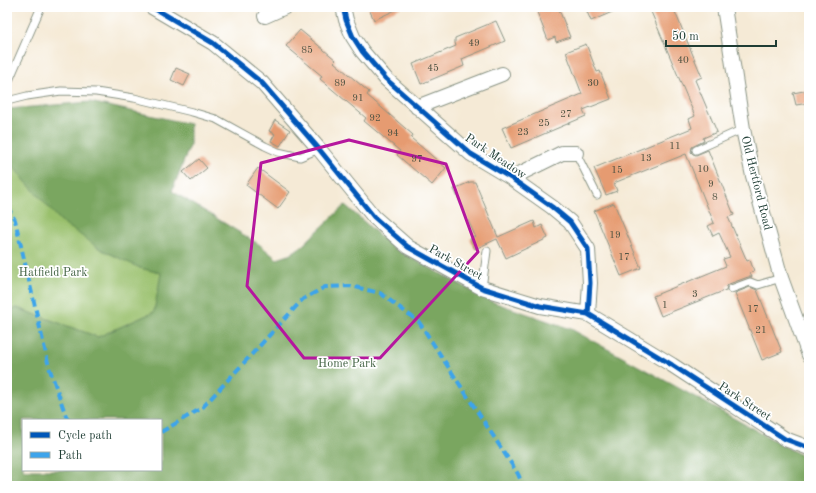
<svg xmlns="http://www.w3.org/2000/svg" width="816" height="493" viewBox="0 0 816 493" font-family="'Old Standard TT',serif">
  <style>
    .green { fill: #99c06c; stroke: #5c7e50 }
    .forest { fill: #7aa660; stroke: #4c724a; fill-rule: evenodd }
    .building { fill: #e69b71 }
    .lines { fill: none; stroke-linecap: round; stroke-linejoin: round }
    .lane-casing { stroke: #8a9485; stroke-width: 9 }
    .street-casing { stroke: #8a9485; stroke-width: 16 }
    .lane { stroke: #fff; stroke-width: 7 }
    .street { stroke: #fff; stroke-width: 14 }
    .quiet { stroke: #3da4eb; stroke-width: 4; stroke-dasharray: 8 4; stroke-linecap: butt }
    .cycleway-casing { stroke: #fff; stroke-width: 8 }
    .cycleway { stroke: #0057b8; stroke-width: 5 }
    .marked { fill: none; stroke: #b5179e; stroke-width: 3; stroke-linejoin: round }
    .labels { text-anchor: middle; stroke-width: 3.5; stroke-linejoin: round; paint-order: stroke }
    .number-label { font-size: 10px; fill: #515443 }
    .street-label { font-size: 12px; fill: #1f3d34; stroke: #fff }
    .park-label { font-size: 12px; fill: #446445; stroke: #fff }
  </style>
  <rect width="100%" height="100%" fill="#fff"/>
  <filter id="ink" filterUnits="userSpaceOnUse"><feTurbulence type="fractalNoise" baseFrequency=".025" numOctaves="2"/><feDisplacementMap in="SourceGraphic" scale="8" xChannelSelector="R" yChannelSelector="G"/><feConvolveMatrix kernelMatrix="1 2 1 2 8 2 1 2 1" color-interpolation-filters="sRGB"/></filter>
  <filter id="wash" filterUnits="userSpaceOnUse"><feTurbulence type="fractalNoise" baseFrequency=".012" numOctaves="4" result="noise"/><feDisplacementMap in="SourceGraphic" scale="16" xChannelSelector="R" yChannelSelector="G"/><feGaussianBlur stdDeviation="0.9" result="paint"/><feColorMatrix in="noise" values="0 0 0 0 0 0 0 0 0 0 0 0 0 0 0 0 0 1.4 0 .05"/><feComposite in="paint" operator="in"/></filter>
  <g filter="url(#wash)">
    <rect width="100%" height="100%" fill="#f5ead6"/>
    <!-- green -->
    <path class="green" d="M7 159 26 182 140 268 162 273 154 312 98 337 17 308 7 313Z"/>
    <!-- forest -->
    <path class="forest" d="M90 102 190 124V145L172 191 260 245 277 259 289 255 302 246 345 205 395 249 493 302 571 329 808 459H809V486H7V313L17 308 98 337 154 312 161 273 140 268 100 249 61 221 26 182 7 159V111L8 109ZM23 420H161V470H23Z"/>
    <g id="blocks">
      <!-- building -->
      <path class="building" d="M368 7H402L374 20Z
        M535 7H558L570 37 556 42 555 37 548 40Z
        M585 7H624L591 21Z
        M649 7H673L702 77 695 80 717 132 703 138 704 141 692 147 691 152 693 154 696 155 708 150 734 215 728 217 747 261 750 260 754 271 750 273 752 277H748L729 284 727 286 726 290 661 316 653 296 726 266 723 259 730 257 719 233 713 236 708 226 714 223 686 154 614 183 617 191 606 195 594 168 692 128 689 119 695 116Z
        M496 21 505 41 462 59 464 66 421 84 413 64 456 46 455 43V38Z
        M300 30 336 60 334 62 369 92 367 95 413 135 411 138 446 168 432 185 397 155 400 151 364 121 366 118 320 79 322 76 286 46Z
        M586 44 597 72 600 71 611 99 583 110 586 116 511 148 502 128 582 94 566 52Z
        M176 68 190 74 184 86 171 80Z
        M809 90V103L796 105 793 93Z
        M275 120 290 130 280 146 271 141 275 134 269 131Z
        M199 159 207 168 191 181 183 172Z
        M258 168 290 192 278 209 246 185Z
        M470 182H475L498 237 534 221 536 228 542 225 548 238 506 258 497 239 475 249 470 239 475 236 454 189Z
        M614 203 641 268 621 276 594 211Z
        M750 287 757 290 782 352 762 360 735 293Z"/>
    </g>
  </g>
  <g filter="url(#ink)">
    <use href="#blocks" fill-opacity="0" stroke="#8a9485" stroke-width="1"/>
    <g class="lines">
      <defs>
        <path id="lane" d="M7 85 41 7
          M7 101 27 96 61 91 96 92 134 98 192 112 216 119 265 146 278 152 300 157 319 149
          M696 150 743 129
          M576 153 597 195
          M482 288 487 251
          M731 289 750 282 758 285 781 278"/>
        <path id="street" d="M152 7 213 43 262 83 319 149 374 217 408 247 482 288 540 306 588 314 672 365 785 439 809 448
          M343 7 346 20 353 37 362 51 386 79 471 154 511 178 552 207 570 222 588 249 590 283 588 314
          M724 7 743 129 753 176 781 278 809 355
          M265 16 285 7
          M417 107 502 74
          M511 178 562 153H576"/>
      </defs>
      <!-- lane casing -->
      <use href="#lane" class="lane-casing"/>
      <!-- street casing -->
      <use href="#street" class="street-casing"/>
      <!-- lane -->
      <use href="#lane" class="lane"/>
      <!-- street -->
      <use href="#street" class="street"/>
      <!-- quiet -->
      <path class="quiet" d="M7 206 15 220 49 367 66 416 69 420
        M161 432 202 408 303 299 325 287 351 286 380 293 419 322 518 474 523 486"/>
      <defs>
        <path id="cycleway" d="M152 7 213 43 262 83 319 149 374 217 408 247 482 288 540 306 588 314 672 365 785 439 809 448
          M343 7 346 20 353 37 362 51 386 79 471 154 511 178 552 207 570 222 588 249 590 283 588 314"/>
      </defs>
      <!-- cycleway casing -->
      <use href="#cycleway" class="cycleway-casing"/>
      <!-- cycleway -->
      <use href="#cycleway" class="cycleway"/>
    </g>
  </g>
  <!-- marked area -->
  <path class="marked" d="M349 140 446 164 478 252 380 358H304L247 286 261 163Z"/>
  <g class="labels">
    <!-- number labels -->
    <g class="number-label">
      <text x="474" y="46">49</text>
      <text x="307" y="53">85</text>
      <text x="683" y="63">40</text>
      <text x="433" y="71">45</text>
      <text x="340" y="86">89</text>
      <text x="593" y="86">30</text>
      <text x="358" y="101">91</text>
      <text x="566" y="117">27</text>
      <text x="375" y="121">92</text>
      <text x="544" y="126">25</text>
      <text x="523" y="135">23</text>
      <text x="393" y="136">94</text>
      <text x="675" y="149">11</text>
      <text x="646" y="161">13</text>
      <text x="417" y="162">97</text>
      <text x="703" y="172">10</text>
      <text x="617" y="173">15</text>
      <text x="711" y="187">9</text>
      <text x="715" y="200">8</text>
      <text x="615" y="238">19</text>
      <text x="624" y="260">17</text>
      <text x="695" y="297">3</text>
      <text x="665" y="308">1</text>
      <text x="753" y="312">17</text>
      <text x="761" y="333">21</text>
    </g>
    <!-- street labels -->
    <g class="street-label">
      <text transform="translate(496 156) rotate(34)" y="4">Park Meadow</text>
      <text transform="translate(757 183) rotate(76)" y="4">Old Hertford Road</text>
      <text transform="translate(456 262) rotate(29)" y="4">Park Street</text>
      <text transform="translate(745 401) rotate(33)" y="4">Park Street</text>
    </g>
    <!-- park labels -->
    <g class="park-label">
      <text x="53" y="276">Hatfield Park</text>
      <text x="347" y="367">Home Park</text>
    </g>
  </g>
  <!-- margin -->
  <rect width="816" height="493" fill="none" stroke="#fff" stroke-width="24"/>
  <!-- legend -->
  <rect x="22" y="419" width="140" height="52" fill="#ffffff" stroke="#a5b1ae"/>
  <rect x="30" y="432" width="20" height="6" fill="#0057b8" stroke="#a5b1ae"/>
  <text x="58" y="439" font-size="12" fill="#1f3d34">Cycle path</text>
  <rect x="30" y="452" width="20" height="6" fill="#3da4eb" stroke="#a5b1ae"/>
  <text x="58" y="459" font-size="12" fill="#1f3d34">Path</text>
  <!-- scale -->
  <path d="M666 40v6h110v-6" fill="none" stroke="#1f3d34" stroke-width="2"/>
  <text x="672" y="40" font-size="12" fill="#1f3d34" stroke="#ffffff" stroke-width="3" paint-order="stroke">50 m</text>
</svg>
